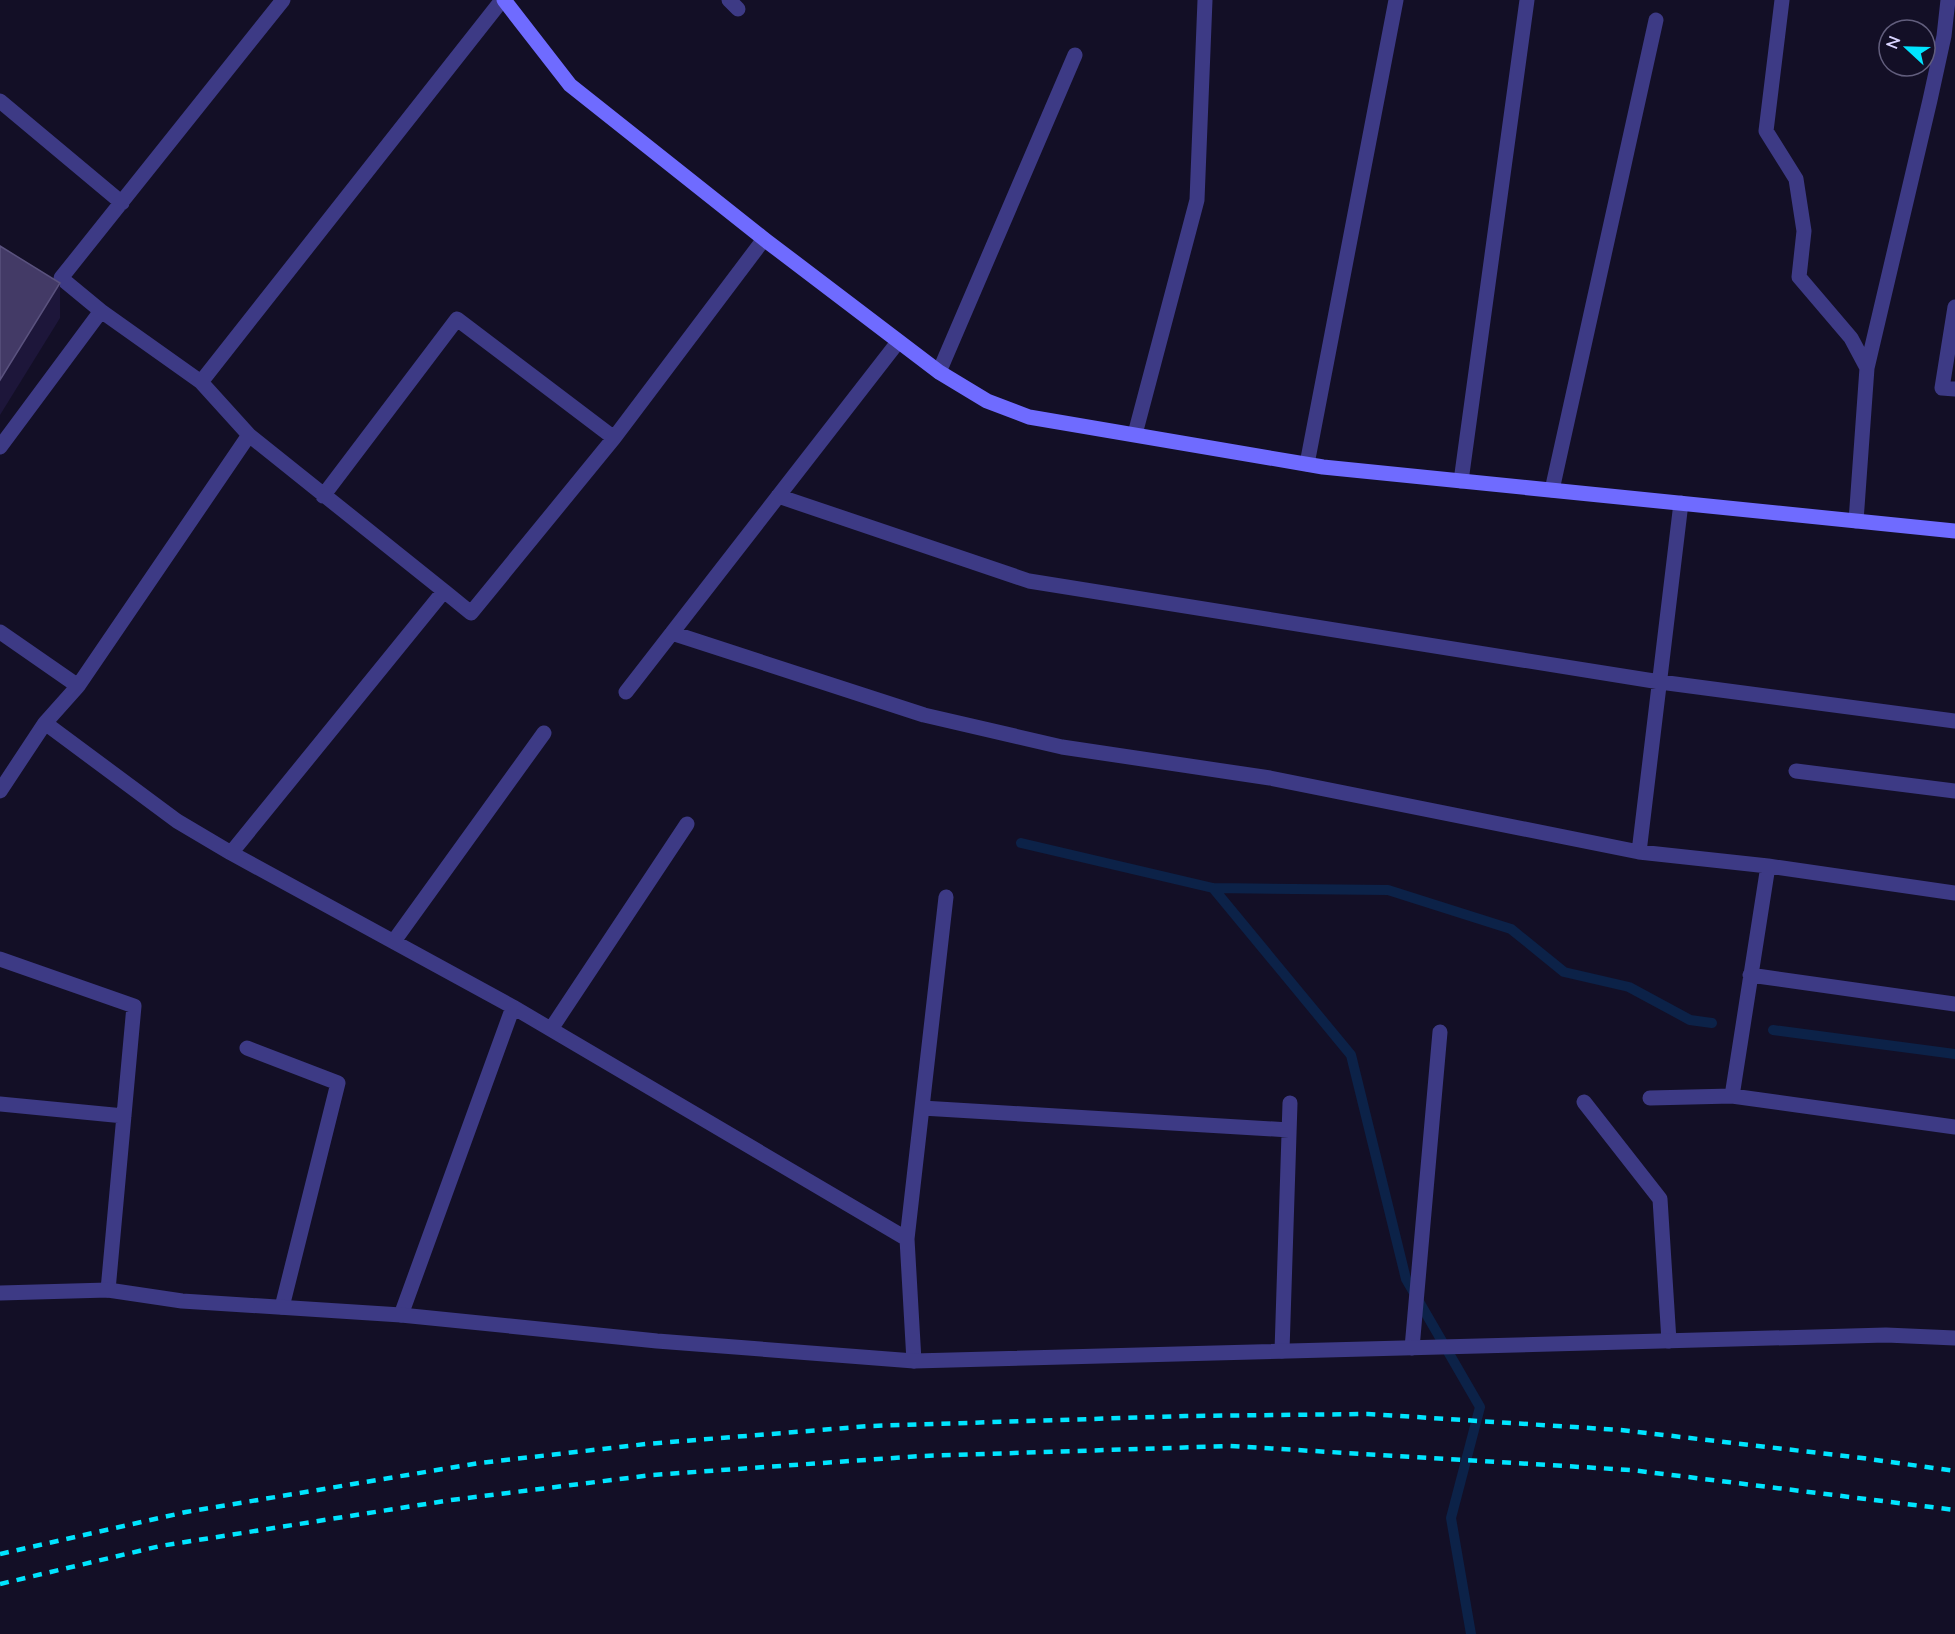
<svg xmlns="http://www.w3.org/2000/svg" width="1955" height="1634" viewBox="0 0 1955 1634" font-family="Lato,sans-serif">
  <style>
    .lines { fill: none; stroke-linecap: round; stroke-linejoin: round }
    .stream { stroke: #0c2248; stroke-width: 10 }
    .minor { stroke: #3d3a85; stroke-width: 15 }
    .tertiary { stroke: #3d3a85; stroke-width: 15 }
    .secondary { stroke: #6f6bff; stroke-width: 15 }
    .rail { stroke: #00e5ff; stroke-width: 4.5; stroke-dasharray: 9 8; stroke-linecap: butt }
    .shaded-wall { fill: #1d163a }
    .building { fill: #433a66; stroke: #5a527e; stroke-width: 1.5 }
  </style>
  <rect width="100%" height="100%" fill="#130f26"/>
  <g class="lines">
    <!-- stream -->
    <path class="stream" d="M1021 843 1213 888 1388 890 1511 929 1564 972 1629 987 1690 1020 1712 1023
      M1213 888 1351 1055 1406 1279 1480 1407 1451 1518 1471 1634
      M1773 1030 1955 1054"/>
    <!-- minor -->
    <path class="minor" d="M729 0 738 9
      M1782 0 1766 131 1796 179 1804 231 1799 277 1851 338 1867 368 1856 521
      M0 101 122 203
      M1955 307 1942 388 1955 389
      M101 311 201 382
      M1867 368 1930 100 1944 36 1948 0
      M939 372 1075 55
      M1135 434 1197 200 1205 0
      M249 435 444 591
      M0 447 101 311 61 278 283 0
      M1307 464 1396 0
      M1461 481 1527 0
      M1552 490 1656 20
      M323 496 457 319 614 438
      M778 496 1029 581 1660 682 1955 721
      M0 632 78 686 45 723
      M672 633 924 715 1062 747 1270 778 1639 852 1768 866 1732 1096
      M78 686 249 435 201 382 502 0
      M626 692 898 342
      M1796 771 1955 791
      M0 791 45 723 177 821 231 853 513 1007
      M1639 852 1681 503
      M231 853 444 591 471 613 614 438 764 239
      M1768 866 1955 893
      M394 941 544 733
      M0 959 134 1006 108 1290
      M1750 975 1955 1004
      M551 1029 687 824
      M247 1048 338 1083 282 1307
      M1650 1098 1732 1096 1955 1127
      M1584 1102 1660 1199 1669 1341
      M0 1104 124 1116
      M922 1108 1289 1130
      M907 1239 946 897
      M401 1315 513 1007 907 1239 914 1361
      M1412 1348 1440 1032
      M1282 1351 1290 1103"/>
    <!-- tertiary -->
    <path class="tertiary" d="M0 1293 108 1290 182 1301 401 1315 657 1341 914 1361 1886 1335 1955 1338"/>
    <!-- secondary -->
    <path class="secondary" d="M504 0 570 85 764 239 939 372 987 401 1029 417 1323 467 1955 531"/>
    <!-- rail -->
    <path class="rail" d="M0 1554 186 1512 479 1463 646 1444 870 1426 1185 1416 1368 1414 1621 1430 1862 1458 1955 1471
      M0 1584 160 1546 451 1500 652 1475 921 1456 1230 1446 1631 1470 1955 1510"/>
  </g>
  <!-- shaded-wall -->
  <path class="shaded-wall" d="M60 283V318L0 415V380Z"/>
  <!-- building -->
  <path class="building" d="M0 246 60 283 0 380Z"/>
  <!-- north arrow -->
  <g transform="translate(1907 48) rotate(292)"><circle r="28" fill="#130f26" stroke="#625e7d" stroke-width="1.5"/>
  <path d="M0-4.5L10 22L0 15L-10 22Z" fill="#00e5ff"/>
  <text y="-9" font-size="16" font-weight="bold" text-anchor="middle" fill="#d9d4ff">N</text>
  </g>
</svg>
